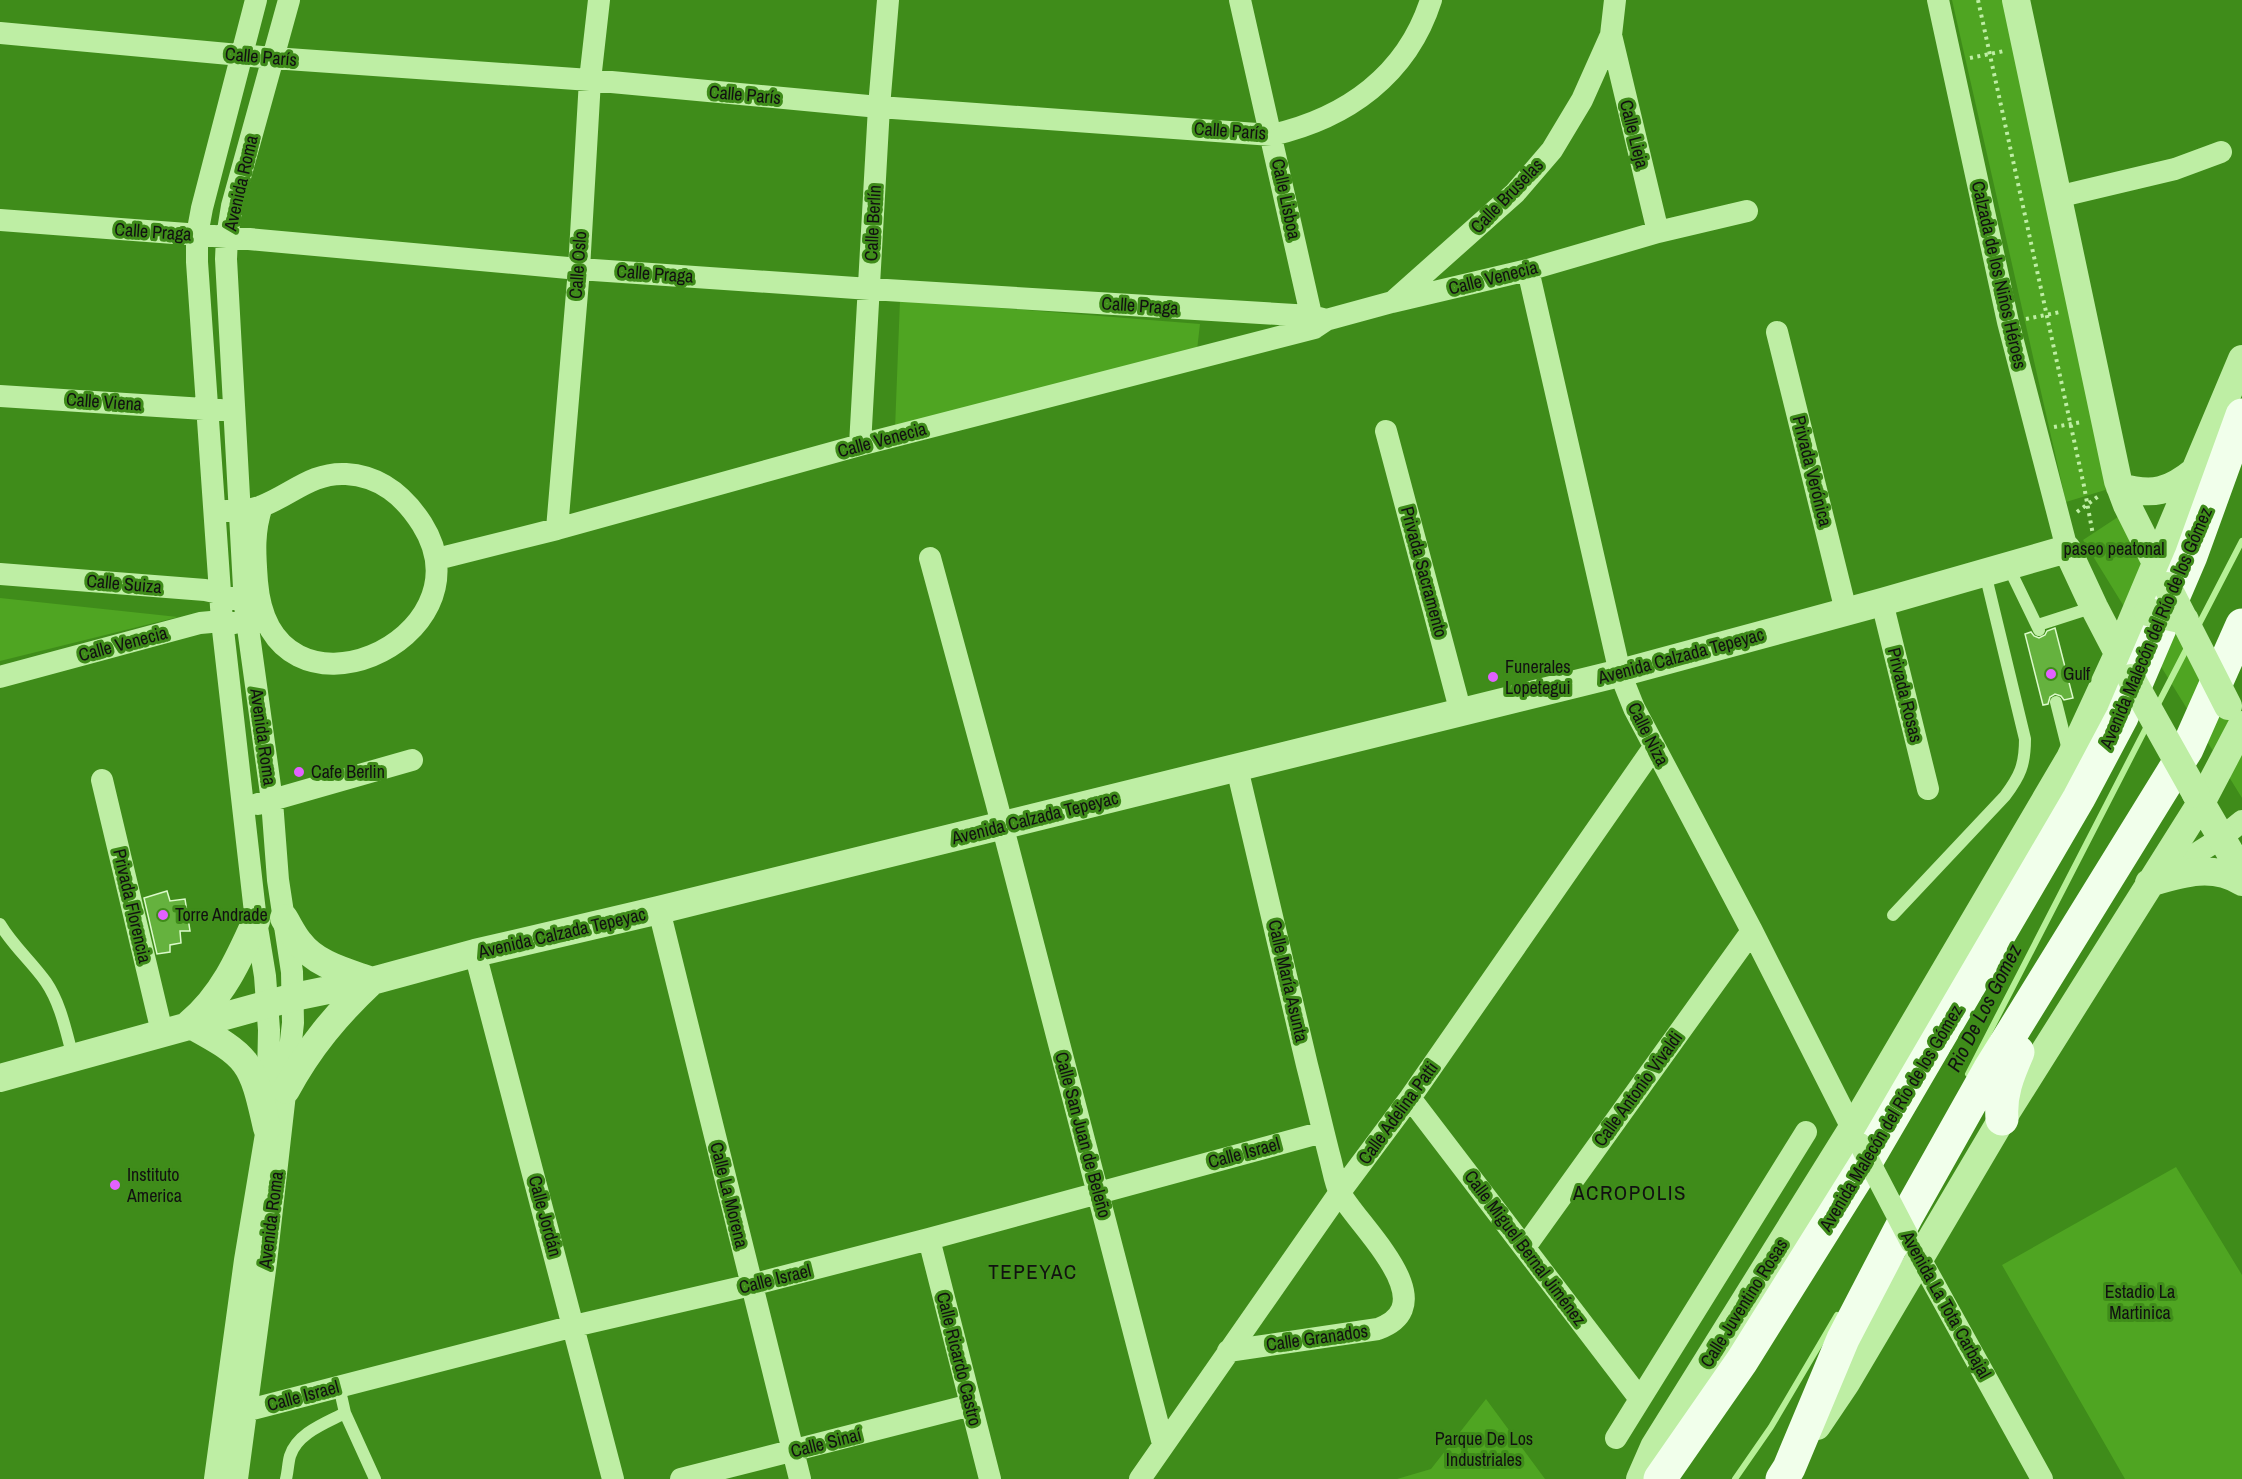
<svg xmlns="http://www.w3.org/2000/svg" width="2242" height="1479" viewBox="0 0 2242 1479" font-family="'Archivo Narrow',sans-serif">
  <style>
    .green { fill: #4fa522 }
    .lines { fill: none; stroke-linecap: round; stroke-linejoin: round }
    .stream { stroke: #b7f097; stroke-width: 6 }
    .building { fill: #65b23e; stroke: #dbfaca; stroke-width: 1.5 }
    .path { stroke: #beeea4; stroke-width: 4; stroke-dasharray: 3 4.5; stroke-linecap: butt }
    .service { stroke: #beeea4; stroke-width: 12 }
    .minor { stroke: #beeea4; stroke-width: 22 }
    .tertiary { stroke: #beeea4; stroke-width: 28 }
    .primary { stroke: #f1ffeb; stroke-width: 33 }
    .minor-bridge { stroke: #beeea4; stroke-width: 22 }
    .tertiary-bridge { stroke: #beeea4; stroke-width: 28 }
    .poi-dot { fill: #e261ff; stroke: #3f8c1a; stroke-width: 2 }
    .labels { text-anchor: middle; stroke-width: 6; stroke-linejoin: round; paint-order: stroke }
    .street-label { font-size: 18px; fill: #111; stroke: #3f8c1a }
    .park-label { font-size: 18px; fill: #111; stroke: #3f8c1a }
    .poi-label { font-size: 18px; fill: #111; stroke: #3f8c1a; text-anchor: start }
    .water-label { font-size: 20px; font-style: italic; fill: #111; stroke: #3f8c1a }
    .quarter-label { font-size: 21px; letter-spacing: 1.5px; fill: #111; stroke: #3f8c1a }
  </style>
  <rect width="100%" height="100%" fill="#3f8c1a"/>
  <!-- green -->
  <path class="green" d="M1952 0H2009L2115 487 2066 502Z
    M900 300 1200 324 1197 350 895 429Z
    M2121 515 2242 744V798L2083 540Z
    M0 598 178 617 0 661Z
    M2176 1167 2242 1275V1479H2125L2002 1265Z
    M1486 1399 1545 1479H1397L1431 1469Z"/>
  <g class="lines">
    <!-- stream -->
    <path class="stream" d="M2198 626 2242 541
      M2157 706 2188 646
      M1968 1074 2147 726
      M1735 1479 1771 1427 1837 1315"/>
  </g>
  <!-- building -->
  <path class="building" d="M2055 628 2073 698 2064 700 2061 696 2055 694 2050 697 2048 704 2043 705 2025 634 2031 632 2034 636 2039 638 2045 635 2047 631Z
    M167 891 170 901 185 899 190 931H180L181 943 170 945V952L157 954 144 898Z"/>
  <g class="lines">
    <!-- path -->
    <path class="path" d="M1978 0 2084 486 2093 535
      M1970 58 2004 51
      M2026 319 2060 312
      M2054 427 2082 422
      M2077 512 2100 495"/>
    <!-- service -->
    <path class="service" d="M2008 566 2039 630
      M2038 625 2094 607
      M2056 702 2068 750
      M1893 915 2005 796C2020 776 2025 765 2025 739L1985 573
      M0 924C13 946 32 962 46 982 61 1004 66 1032 73 1057
      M345 1413 375 1479
      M286 1479C288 1471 288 1463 290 1456 297 1433 326 1423 345 1413L339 1386"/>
    <!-- minor -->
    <path class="minor" d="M1240 0 1314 328
      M1938 0 2008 322 2067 549
      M0 33 273 58 590 80 879 107 1272 135C1347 118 1407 75 1431 0
      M1611 35 1658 232
      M2057 197 2175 169 2221 152
      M0 220 227 237 579 269 870 289 1311 316 1326 320
      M1528 270 1620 673 1634 708 1752 931 1858 1140
      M1396 299 1515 193 1552 150 1582 100 1611 35 1615 0
      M1777 332 1846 611
      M0 396 220 410
      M1386 431 1461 713
      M860 445 879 107 888 0
      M226 511C238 511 251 511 262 506 291 495 312 472 346 474 381 476 404 496 422 524 495 640 270 740 257 582 255 555 253 532 262 506
      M557 529 579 269 590 80 599 0
      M930 558 996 801 1163 1444
      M437 559 557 529 860 445 1314 328 1326 320 1392 302 1528 270 1658 232 1747 211
      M0 574 205 590 219 593 233 599
      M1882 602 1928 789
      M0 677 200 623 222 621 235 623
      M102 780 162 1032
      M258 804 412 760
      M2161 876 2221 838 2242 821
      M659 910 800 1479
      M475 953 613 1479
      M1410 1098 1640 1399
      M929 1239 990 1479
      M1913 1246 2042 1479
      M1525 1247 1752 931
      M1228 1351 1378 1329C1447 1304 1358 1226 1340 1193 1335 1183 1333 1169 1330 1158 1322 1127 1315 1096 1307 1065 1284 966 1261 867 1237 768
      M233 1414 574 1326 751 1285 929 1239 1323 1132
      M1616 1438 1806 1132
      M215 1479 245 1260 267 1128 269 1030 265 976 256 921 222 621 197 262V235L202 208 256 0
      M237 1479 266 1262 293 1023 292 972 278 880 272 801 245 606 226 259 227 237 232 206 289 0
      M681 1479 971 1405
      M1140 1479 1340 1192 1410 1098 1654 747"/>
    <!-- tertiary -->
    <path class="tertiary" d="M2016 0 2118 481 2127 505 2162 575
      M2120 487C2153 496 2169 492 2196 470
      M2196 794 2242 873
      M2149 883C2180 874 2212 863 2242 882
      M284 918C289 926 293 935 299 942 316 965 347 972 372 981 337 1014 309 1047 286 1090
      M256 921C239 959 222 997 189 1024 250 1057 252 1061 267 1128
      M0 1078 294 997 372 981 475 953 659 910 1620 673 1882 602 2067 549 2094 607 2131 678
      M1817 1426 1846 1383 2002 1119 2201 803 2242 725
      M1640 1479 1654 1447 1852 1129 2070 758 2118 654 2242 359"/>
    <!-- primary -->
    <path class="primary" d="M2002 1119C2000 1094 2008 1075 2018 1052
      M1660 1479 1742 1361 1864 1166 2079 798 2122 717 2191 556 2242 415
      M1782 1479 1789 1468 1843 1339 1907 1216 1989 1070 2187 749 2242 625"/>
    <!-- minor-bridge -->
    <path class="minor-bridge" d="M1860 1144 1911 1242"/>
    <!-- tertiary-bridge -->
    <path class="tertiary-bridge" d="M2167 586 2228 706
      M2148 612 2185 620
      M2131 678 2196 794"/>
  </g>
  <!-- markers -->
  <g class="poi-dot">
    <circle cx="2051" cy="674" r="6"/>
    <circle cx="1493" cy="677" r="6"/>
    <circle cx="299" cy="772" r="6"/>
    <circle cx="163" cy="915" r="6"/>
    <circle cx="115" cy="1185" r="6"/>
  </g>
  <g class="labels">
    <!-- street labels -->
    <g class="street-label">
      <text transform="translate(261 57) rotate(5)" y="6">Calle París</text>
      <text transform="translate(745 95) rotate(5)" y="6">Calle París</text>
      <text transform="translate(1230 131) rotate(4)" y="6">Calle París</text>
      <text transform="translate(1634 134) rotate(76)" y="6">Calle Lieja</text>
      <text transform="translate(241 183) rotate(-77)" y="6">Avenida Roma</text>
      <text transform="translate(1507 196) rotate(-46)" y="6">Calle Bruselas</text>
      <text transform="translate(1286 199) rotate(78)" y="6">Calle Lisboa</text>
      <text transform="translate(873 223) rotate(-87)" y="6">Calle Berlín</text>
      <text transform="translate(153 232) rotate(4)" y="6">Calle Praga</text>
      <text transform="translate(578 265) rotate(-86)" y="6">Calle Oslo</text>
      <text transform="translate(655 274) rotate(4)" y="6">Calle Praga</text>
      <text transform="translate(1999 275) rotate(77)" y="6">Calzada de los Niños Héroes</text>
      <text transform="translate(1493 278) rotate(-14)" y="6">Calle Venecia</text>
      <text transform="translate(1140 306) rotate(4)" y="6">Calle Praga</text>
      <text transform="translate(104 402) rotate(4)" y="6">Calle Viena</text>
      <text transform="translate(882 440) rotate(-15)" y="6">Calle Venecia</text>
      <text transform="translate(1812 471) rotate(76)" y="6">Privada Verónica</text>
      <text transform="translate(1424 572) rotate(75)" y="6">Privada Sacramento</text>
      <text transform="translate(124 584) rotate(5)" y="6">Calle Suiza</text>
      <text transform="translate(2156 628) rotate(-67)" y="6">Avenida Malecón del Río de los Gómez</text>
      <text transform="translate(123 644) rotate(-15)" y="6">Calle Venecia</text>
      <text transform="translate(1681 656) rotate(-15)" y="6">Avenida Calzada Tepeyac</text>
      <text transform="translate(1905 695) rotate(76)" y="6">Privada Rosas</text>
      <text transform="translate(1648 734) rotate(63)" y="6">Calle Niza</text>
      <text transform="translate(263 737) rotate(82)" y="6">Avenida Roma</text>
      <text transform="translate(1035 818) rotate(-14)" y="6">Avenida Calzada Tepeyac</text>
      <text transform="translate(132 906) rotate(77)" y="6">Privada Florencia</text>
      <text transform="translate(562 933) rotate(-13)" y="6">Avenida Calzada Tepeyac</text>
      <text transform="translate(1288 981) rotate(77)" y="6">Calle María Asunta</text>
      <text transform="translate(1638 1089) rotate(-54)" y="6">Calle Antonio Vivaldi</text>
      <text transform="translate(1398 1113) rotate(-54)" y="6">Calle Adelina Patti</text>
      <text transform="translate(1891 1118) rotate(-59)" y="6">Avenida Malecón del Río de los Gómez</text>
      <text transform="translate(1083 1135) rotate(75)" y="6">Calle San Juan de Beleño</text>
      <text transform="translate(1244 1153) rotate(-15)" y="6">Calle Israel</text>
      <text transform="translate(729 1195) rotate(76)" y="6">Calle La Morena</text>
      <text transform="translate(545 1216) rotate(75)" y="6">Calle Jordán</text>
      <text transform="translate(271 1220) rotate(-83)" y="6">Avenida Roma</text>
      <text transform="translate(1525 1248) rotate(53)" y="6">Calle Miguel Bernal Jiménez</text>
      <text transform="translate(775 1279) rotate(-14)" y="6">Calle Israel</text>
      <text transform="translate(1744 1303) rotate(-58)" y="6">Calle Juventino Rosas</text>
      <text transform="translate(1946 1305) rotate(61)" y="6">Avenida La Tota Carbajal</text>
      <text transform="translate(1317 1338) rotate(-8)" y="6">Calle Granados</text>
      <text transform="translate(959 1359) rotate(76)" y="6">Calle Ricardo Castro</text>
      <text transform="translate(303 1396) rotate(-15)" y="6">Calle Israel</text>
      <text transform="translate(826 1443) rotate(-14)" y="6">Calle Sinaí</text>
    </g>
    <!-- park labels -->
    <g class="park-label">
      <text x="2114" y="555">paseo peatonal</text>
      <text x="2140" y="1298">Estadio La<tspan x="2140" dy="21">Martinica</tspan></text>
      <text x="1484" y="1445">Parque De Los<tspan x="1484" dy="21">Industriales</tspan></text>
    </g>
    <!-- poi labels -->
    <g class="poi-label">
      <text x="1505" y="673">Funerales<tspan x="1505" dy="21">Lopetegui</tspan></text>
      <text x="2063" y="680">Gulf</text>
      <text x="311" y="778">Cafe Berlin</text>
      <text x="175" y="921">Torre Andrade</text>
      <text x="127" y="1181">Instituto<tspan x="127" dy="21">America</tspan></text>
    </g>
    <!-- water labels -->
    <g class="water-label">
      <text transform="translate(1984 1008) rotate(-63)" y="7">Rio De Los Gomez</text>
    </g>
    <!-- quarter labels -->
    <g class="quarter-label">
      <text x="1630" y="1200">ACROPOLIS</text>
      <text x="1033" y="1279">TEPEYAC</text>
    </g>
  </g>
</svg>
